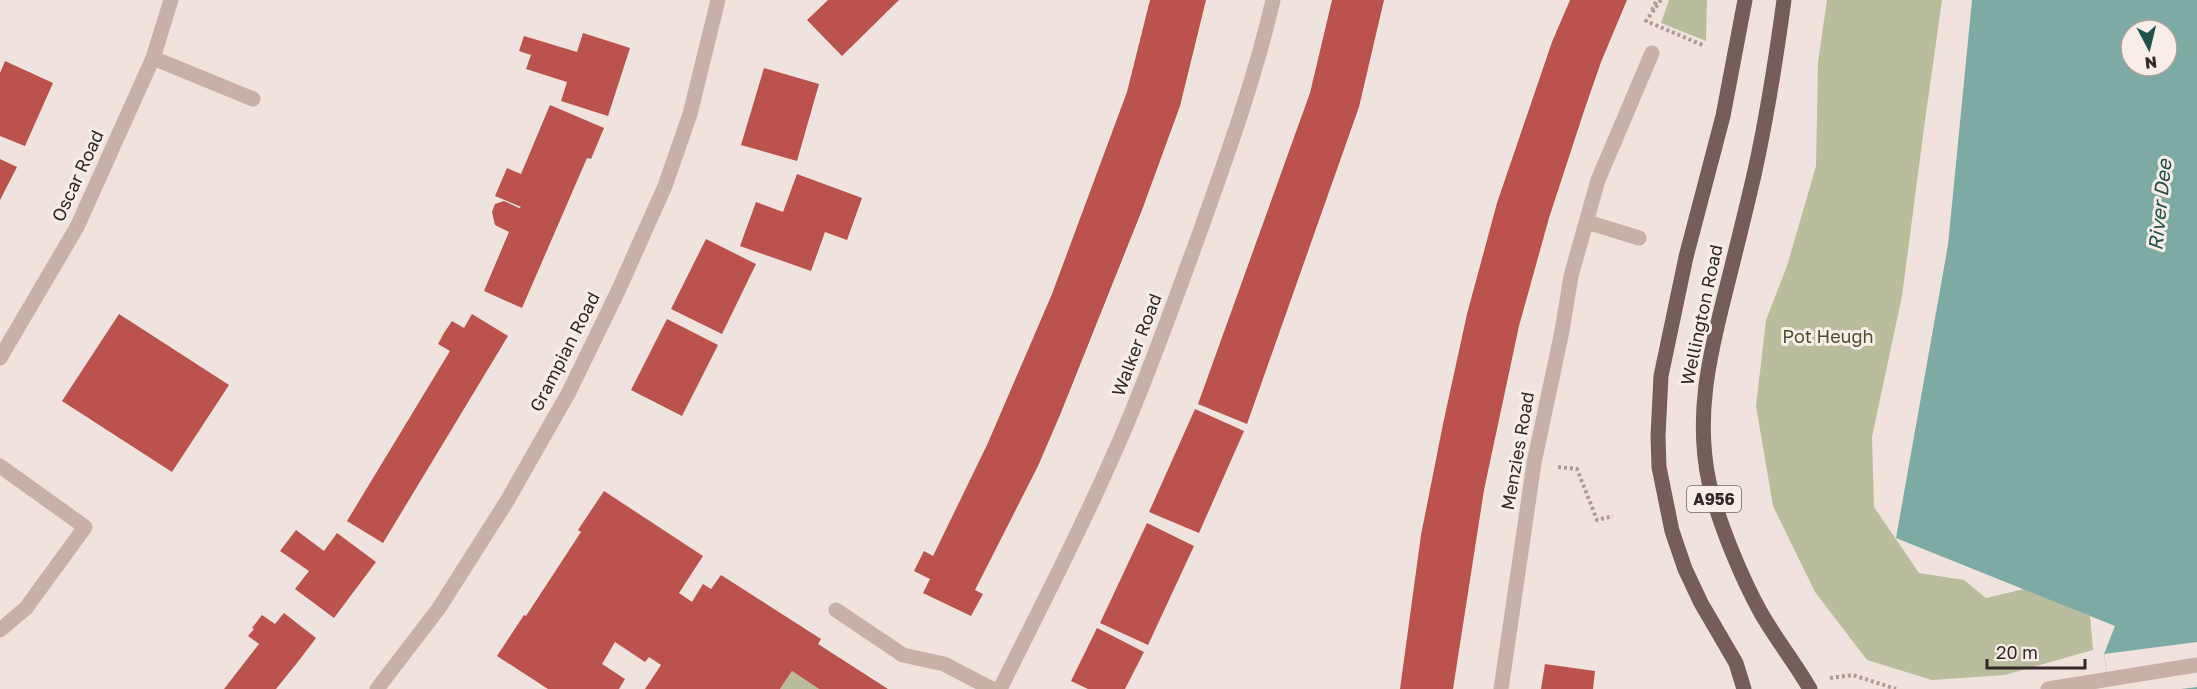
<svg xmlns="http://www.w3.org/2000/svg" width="2197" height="689" viewBox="0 0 2197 689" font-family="'Golos Text',sans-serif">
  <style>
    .green { fill: #b9bd9d }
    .water { fill: #7daaa3; fill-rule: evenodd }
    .pier { fill: #f0e2dc }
    .building { fill: #bc524d }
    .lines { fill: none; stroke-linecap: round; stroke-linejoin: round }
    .path { stroke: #b29a93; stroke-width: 4; stroke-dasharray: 3 3; stroke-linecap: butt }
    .service { stroke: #c7b0a8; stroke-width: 15 }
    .pedestrian { stroke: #c7b0a8; stroke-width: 15 }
    .minor { stroke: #c7b0a8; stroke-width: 15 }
    .primary { stroke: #755e5a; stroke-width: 15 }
    .labels { text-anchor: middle; stroke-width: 6; stroke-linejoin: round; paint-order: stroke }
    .shield { fill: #f8ede7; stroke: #6f6461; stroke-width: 1.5 }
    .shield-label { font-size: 16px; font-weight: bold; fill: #342928 }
    .street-label { font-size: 18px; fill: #342928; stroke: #f8ede7 }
    .park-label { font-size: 18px; fill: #4b512e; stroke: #f8ede7 }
    .water-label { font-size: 20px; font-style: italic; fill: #21524c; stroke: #f8ede7 }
  </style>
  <rect width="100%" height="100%" fill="#f0e2dc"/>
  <!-- green -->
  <path class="green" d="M1669 0H1707L1706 41 1661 23Z
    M1827 0H1942L1924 128 1902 296 1872 437 1874 507 1919 573 1964 580 1986 598 2024 589 2090 616 2093 650 2005 675 1932 680 1867 660 1815 592 1773 506 1756 406 1766 320 1787 266 1816 166 1818 62Z
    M792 671 819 689H780Z"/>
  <!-- water -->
  <path class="water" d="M1972 0H2197V689H2109L2104 654 2115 626 1896 538 1948 245ZM2131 30H2167V66H2131Z"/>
  <!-- pier -->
  <path class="pier" d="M2197 642V687L2181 689H2109L2104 654Z"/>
  <!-- building -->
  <path class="building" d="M828 0H899L842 56 807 20Z
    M1150 0H1206L1180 106 1142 210 1060 415 1038 466 975 590 983 594 971 616 923 593 930 579 914 571 924 551 933 556 987 445 1052 294 1127 92Z
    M1332 0H1384L1359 107 1247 424 1198 404 1310 93Z
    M1570 0H1627L1601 62 1584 111 1549 218 1519 326 1484 490 1453 689H1400L1421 535 1443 424 1467 314 1497 203 1552 42Z
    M583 33 630 48 608 116 561 101 567 82 526 69 531 55 519 51 524 36 577 52Z
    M5 61 53 83 25 146 0 136V73Z
    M764 68 819 84 797 161 741 145Z
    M550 105 604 128 591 159 587 158 522 308 484 291 509 232 495 225 492 212 495 204 504 201 519 208 521 207 495 196 507 168 521 174Z
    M0 159 17 167 0 200Z
    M797 174 862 198 847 240 825 232 811 271 740 246 756 202 783 212Z
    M706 239 756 264 722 334 671 309Z
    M119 314 229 385 172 472 62 401Z
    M472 314 508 336 383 543 347 521 450 351 438 344 444 333 452 321 464 328Z
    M667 319 718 345 682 416 631 390Z
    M1195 409 1244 431 1199 533 1149 512Z
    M604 491 703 556 679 593 692 602 703 584 711 589 721 575 821 639 818 644 888 689H819L792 671 780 689H645L661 665 649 657 645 662 615 642 602 664 625 679 619 689H548L497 656 524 615 526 616 581 532 578 530Z
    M1147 523 1194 546 1148 645 1100 623Z
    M296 530 324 551 337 533 376 562 334 618 295 589 309 571 280 551Z
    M284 613 316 638 297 663 276 689H224L259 644 248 636 254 629 252 628 262 615 275 624Z
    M1097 628 1144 652 1125 689H1088L1071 681Z
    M1545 664 1595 671 1593 689H1541Z"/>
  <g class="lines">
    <!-- path -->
    <path class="path" d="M1661 0 1646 21 1705 46
      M1652 10 1657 0
      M1558 467 1577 469 1597 520 1613 516
      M1830 678 1853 675 1896 689"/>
    <!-- service -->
    <path class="service" d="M153 58 253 99
      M0 466 85 527 26 608 0 630
      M836 610 903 655 944 664 992 689"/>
    <!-- pedestrian -->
    <path class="pedestrian" d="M2048 689 2197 665"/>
    <!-- minor -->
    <path class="minor" d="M1587 222 1639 238
      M0 358 77 227 153 58 171 0
      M377 689 439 608 507 501 569 392 619 289 665 186 690 114 718 0
      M1000 689C1041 607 1083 525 1120 440 1150 371 1175 300 1201 229 1228 153 1255 78 1273 0
      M1501 689 1534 463 1562 331 1571 276 1598 180 1652 53"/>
    <!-- primary -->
    <path class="primary" d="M1784 0C1776 59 1767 117 1754 175 1745 214 1735 254 1725 294 1709 357 1695 417 1709 482 1718 521 1741 577 1761 613 1776 639 1795 663 1810 689
      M1744 689 1736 663 1701 603 1685 569 1672 531 1659 467 1658 436 1661 376 1686 257 1723 116 1745 0"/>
  </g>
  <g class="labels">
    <!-- shield labels -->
    <rect class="shield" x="1687" y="486" width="54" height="26" rx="4.5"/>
    <g class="shield-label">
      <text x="1714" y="505">A956</text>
    </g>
    <!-- street labels -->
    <g class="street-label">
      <text transform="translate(78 176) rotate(-65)" y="6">Oscar Road</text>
      <text transform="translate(1702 315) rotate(-78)" y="6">Wellington Road</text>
      <text transform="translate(1137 345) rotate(-69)" y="6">Walker Road</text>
      <text transform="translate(565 352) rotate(-63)" y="6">Grampian Road</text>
      <text transform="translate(1518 451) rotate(-80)" y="6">Menzies Road</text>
    </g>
    <!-- park labels -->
    <g class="park-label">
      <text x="1828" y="343">Pot Heugh</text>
    </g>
    <!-- water labels -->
    <g class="water-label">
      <text transform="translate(2160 205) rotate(-84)" y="7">River Dee</text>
    </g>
  </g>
  <!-- north arrow -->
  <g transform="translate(2149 48) rotate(173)"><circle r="28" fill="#f8ede7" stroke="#aa9f9b" stroke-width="1.5"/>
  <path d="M0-4.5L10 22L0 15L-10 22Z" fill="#21524c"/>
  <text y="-9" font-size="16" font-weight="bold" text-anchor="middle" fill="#342928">N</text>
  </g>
  <!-- scale -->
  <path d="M1987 659v9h98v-9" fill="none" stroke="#342928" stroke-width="3"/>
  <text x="1996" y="659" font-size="18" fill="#342928" stroke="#f8ede7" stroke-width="4.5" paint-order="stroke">20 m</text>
</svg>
